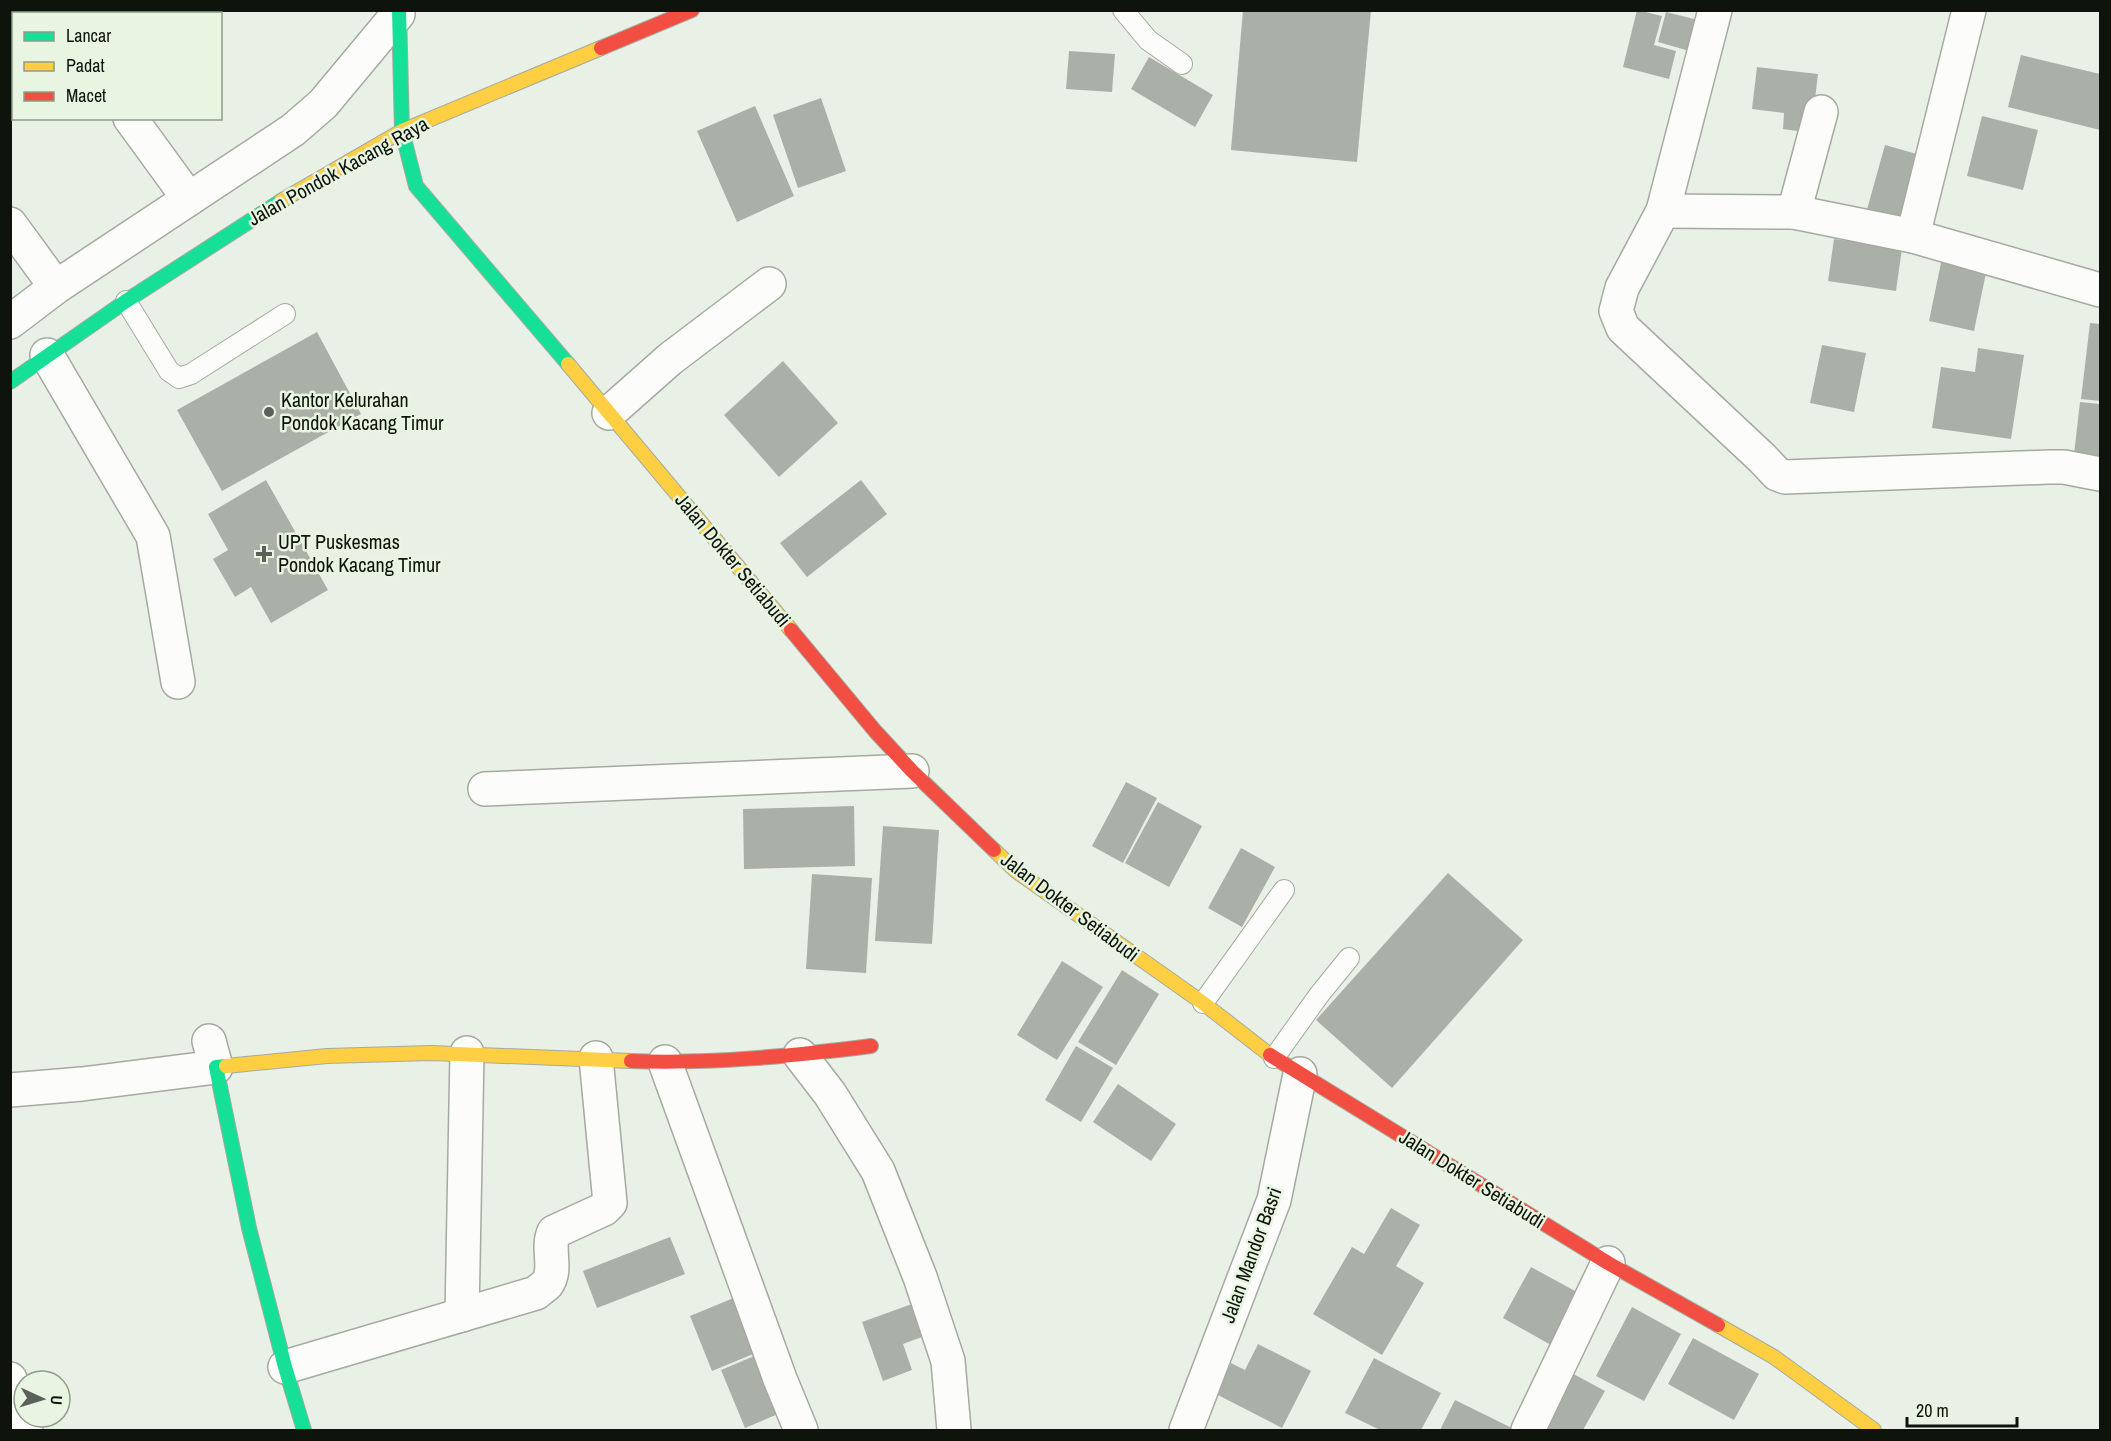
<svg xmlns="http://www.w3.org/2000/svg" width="2111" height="1441" font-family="'Archivo Narrow',sans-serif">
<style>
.building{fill:#aab0a8}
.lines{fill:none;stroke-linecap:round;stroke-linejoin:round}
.lane-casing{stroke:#a4aaa2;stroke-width:22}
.street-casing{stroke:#a4aaa2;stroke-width:36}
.fast-casing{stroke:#a4aaa2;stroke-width:16}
.slow-casing{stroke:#a4aaa2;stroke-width:16}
.jam-casing{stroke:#a4aaa2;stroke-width:16}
.lane{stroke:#fcfdfb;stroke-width:20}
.street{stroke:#fcfdfb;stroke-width:33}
.fast{stroke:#16e098;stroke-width:14}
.slow{stroke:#ffcf43;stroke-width:14}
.jam{stroke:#f24e42;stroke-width:14}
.poi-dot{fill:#5b6158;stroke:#e7f5e1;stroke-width:2}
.labels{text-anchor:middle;stroke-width:5;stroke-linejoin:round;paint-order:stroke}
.street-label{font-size:20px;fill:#0e130c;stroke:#e7f5e1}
.poi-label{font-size:20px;fill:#0e130c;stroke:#e7f5e1;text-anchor:start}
</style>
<rect width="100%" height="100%" fill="#e9f1e6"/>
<g class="building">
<path d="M1243,10H1371L1357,162L1231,150Z"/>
<path d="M1637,10L1662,16L1654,45L1676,51L1669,79L1623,67Z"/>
<path d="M1666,12L1702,21L1693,52L1658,42Z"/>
<path d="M1069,51L1115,54L1112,92L1066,89Z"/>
<path d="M2021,55L2100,74V130L2008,107Z"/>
<path d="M1149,57L1213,95L1195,127L1131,89Z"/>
<path d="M1757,67L1818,74L1811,133L1783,129L1784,113L1752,109Z"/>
<path d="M821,98L846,171L798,188L773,115Z"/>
<path d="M755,106L794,196L737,222L697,131Z"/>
<path d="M1982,116L2038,130L2023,190L1967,176Z"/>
<path d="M1885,145L1931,158L1913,225L1866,213Z"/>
<path d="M1834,239L1902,248L1896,291L1828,281Z"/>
<path d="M1942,258L1987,268L1974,331L1929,321Z"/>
<path d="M2090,323L2100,324V401L2081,399Z"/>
<path d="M317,332L361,414L222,491L177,410Z"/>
<path d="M1822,345L1866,353L1854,412L1810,403Z"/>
<path d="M1978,348L2024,355L2011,439L1932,428L1941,367L1975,372Z"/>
<path d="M783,361L838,423L779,477L724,415Z"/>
<path d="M2080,402L2100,404V466L2073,463Z"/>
<path d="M266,480L328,590L271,623L251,587L235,597L213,559L228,550L208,514Z"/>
<path d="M861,480L887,514L807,577L780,543Z"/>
<path d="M1126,782L1157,798L1123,863L1092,846Z"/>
<path d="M1158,802L1202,826L1169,887L1125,863Z"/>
<path d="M854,806L855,866L744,869L743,809Z"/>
<path d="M883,826L939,830L932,944L875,941Z"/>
<path d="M1241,848L1275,867L1242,927L1208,908Z"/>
<path d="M1448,873L1523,940L1392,1088L1316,1020Z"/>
<path d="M812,874L872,878L866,973L806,969Z"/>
<path d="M1062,961L1103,987L1057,1060L1017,1035Z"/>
<path d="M1122,970L1159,994L1116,1065L1078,1042Z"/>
<path d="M1076,1046L1113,1068L1081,1122L1045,1100Z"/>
<path d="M1118,1084L1176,1124L1151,1161L1093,1122Z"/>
<path d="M1391,1208L1420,1225L1396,1266L1424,1283L1382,1355L1313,1314L1352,1247L1364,1254Z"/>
<path d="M670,1237L685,1274L597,1308L583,1271Z"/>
<path d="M1531,1267L1586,1297L1558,1349L1503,1318Z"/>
<path d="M736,1297L758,1352L712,1371L690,1316Z"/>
<path d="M923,1300L935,1332L903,1344L912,1370L883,1381L862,1322Z"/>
<path d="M1632,1307L1681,1334L1644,1401L1596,1376Z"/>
<path d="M1693,1338L1759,1374L1734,1420L1668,1384Z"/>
<path d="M1258,1344L1311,1371L1282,1428L1216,1394L1231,1363L1245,1370Z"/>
<path d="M759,1354L783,1412L745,1428L721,1370Z"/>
<path d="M1374,1358L1441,1393L1421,1430H1380L1345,1413Z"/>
<path d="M1568,1371L1605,1391L1583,1430H1535Z"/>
<path d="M1455,1400L1516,1430H1440Z"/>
</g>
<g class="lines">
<g class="lane-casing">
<g id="lane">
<path d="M1123,10L1148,40L1182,64"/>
<path d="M126,301L169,371L179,378L191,374L285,314"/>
<path d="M1203,1003L1284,890"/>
<path d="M1274,1058L1319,995L1349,958"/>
</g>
</g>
<g class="street-casing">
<g id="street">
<path d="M1715,10L1663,211L1622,288L1616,311L1623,328L1762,458L1777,474L1785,477L2049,467H2064L2100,474"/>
<path d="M130,118L189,199"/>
<path d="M1663,211L1794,212L1913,236L2100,290"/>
<path d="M1794,212L1821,112"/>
<path d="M10,224L56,287"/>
<path d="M1913,236L1969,10"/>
<path d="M10,322L56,287L293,130L323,104L398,14"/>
<path d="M47,355L153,536L178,682"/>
<path d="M609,413L670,359L769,284"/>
<path d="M485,789L912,771"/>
<path d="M800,1055L830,1094L878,1171L920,1277L948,1361L954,1430"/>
<path d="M665,1062L780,1379L801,1430"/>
<path d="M10,1090L82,1084L216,1067L209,1041"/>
<path d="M462,1315L467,1053"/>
<path d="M285,1367L536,1293C539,1290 544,1287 547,1284C558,1269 546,1248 554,1232L604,1209L610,1203L596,1058"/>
<path d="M10,1379L26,1430"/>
<path d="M1186,1430L1274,1200L1300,1074"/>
<path d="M1528,1430L1608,1263"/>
</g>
</g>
<g class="fast-casing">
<g id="fast">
<path d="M399,10L402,131L416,186L568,364"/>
<path d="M10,382L126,301L281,201"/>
<path d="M226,1066L216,1067L249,1228L285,1367L304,1430"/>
</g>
</g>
<g class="slow-casing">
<g id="slow">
<path d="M281,201L402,131L601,48"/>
<path d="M568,364L791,630"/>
<path d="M994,850L1016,871L1203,1003L1270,1055"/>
<path d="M226,1066L327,1056L431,1053L631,1061"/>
<path d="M1718,1325L1774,1357L1874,1430"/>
</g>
</g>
<g class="jam-casing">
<g id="jam">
<path d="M601,48L692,10"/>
<path d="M791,630L875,731L912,771L994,850"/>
<path d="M1270,1055L1608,1263L1718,1325"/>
<path d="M631,1061C711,1064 792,1056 871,1046"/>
</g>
</g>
<use href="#lane" class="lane"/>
<use href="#street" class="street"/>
<use href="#fast" class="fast"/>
<use href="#slow" class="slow"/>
<use href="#jam" class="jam"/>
</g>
<g class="poi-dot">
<circle cx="269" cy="412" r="6"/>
<path d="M261 545h6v6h6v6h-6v6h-6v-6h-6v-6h6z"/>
</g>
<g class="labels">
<g class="street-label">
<text transform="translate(338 171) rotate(-29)" y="7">Jalan Pondok Kacang Raya</text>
<text transform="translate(733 560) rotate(50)" y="7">Jalan Dokter Setiabudi</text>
<text transform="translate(1070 907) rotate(37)" y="7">Jalan Dokter Setiabudi</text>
<text transform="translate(1472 1179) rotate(32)" y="7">Jalan Dokter Setiabudi</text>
<text transform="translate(1251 1255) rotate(-70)" y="7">Jalan Mandor Basri</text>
</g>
<g class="poi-label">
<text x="281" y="407">Kantor Kelurahan<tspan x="281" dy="23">Pondok Kacang Timur</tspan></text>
<text x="278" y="549">UPT Puskesmas<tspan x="278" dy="23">Pondok Kacang Timur</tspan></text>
</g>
</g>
<rect width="2111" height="1441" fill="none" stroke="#0e130c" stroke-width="24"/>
<rect x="12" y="12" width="210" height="108" fill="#e7f5e1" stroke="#909b8c" stroke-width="1.5"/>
<rect x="24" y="32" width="30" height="9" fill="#16e098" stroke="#909b8c" stroke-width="1.5"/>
<text x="66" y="42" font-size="18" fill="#0e130c">Lancar</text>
<rect x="24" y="62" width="30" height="9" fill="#ffcf43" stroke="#909b8c" stroke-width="1.5"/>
<text x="66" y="72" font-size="18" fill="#0e130c">Padat</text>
<rect x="24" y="92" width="30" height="9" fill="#f24e42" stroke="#909b8c" stroke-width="1.5"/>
<text x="66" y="102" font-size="18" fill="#0e130c">Macet</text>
<g transform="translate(42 1399) rotate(94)"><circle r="28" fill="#e7f5e1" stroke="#909b8c" stroke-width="1.5"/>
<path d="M0-4.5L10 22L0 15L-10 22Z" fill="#5b6158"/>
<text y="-9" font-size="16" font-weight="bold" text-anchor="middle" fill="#0e130c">U</text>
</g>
<path d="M1907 1417v9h110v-9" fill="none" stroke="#0e130c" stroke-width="3"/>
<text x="1916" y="1417" font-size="18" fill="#0e130c" stroke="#e7f5e1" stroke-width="4.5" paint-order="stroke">20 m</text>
</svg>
